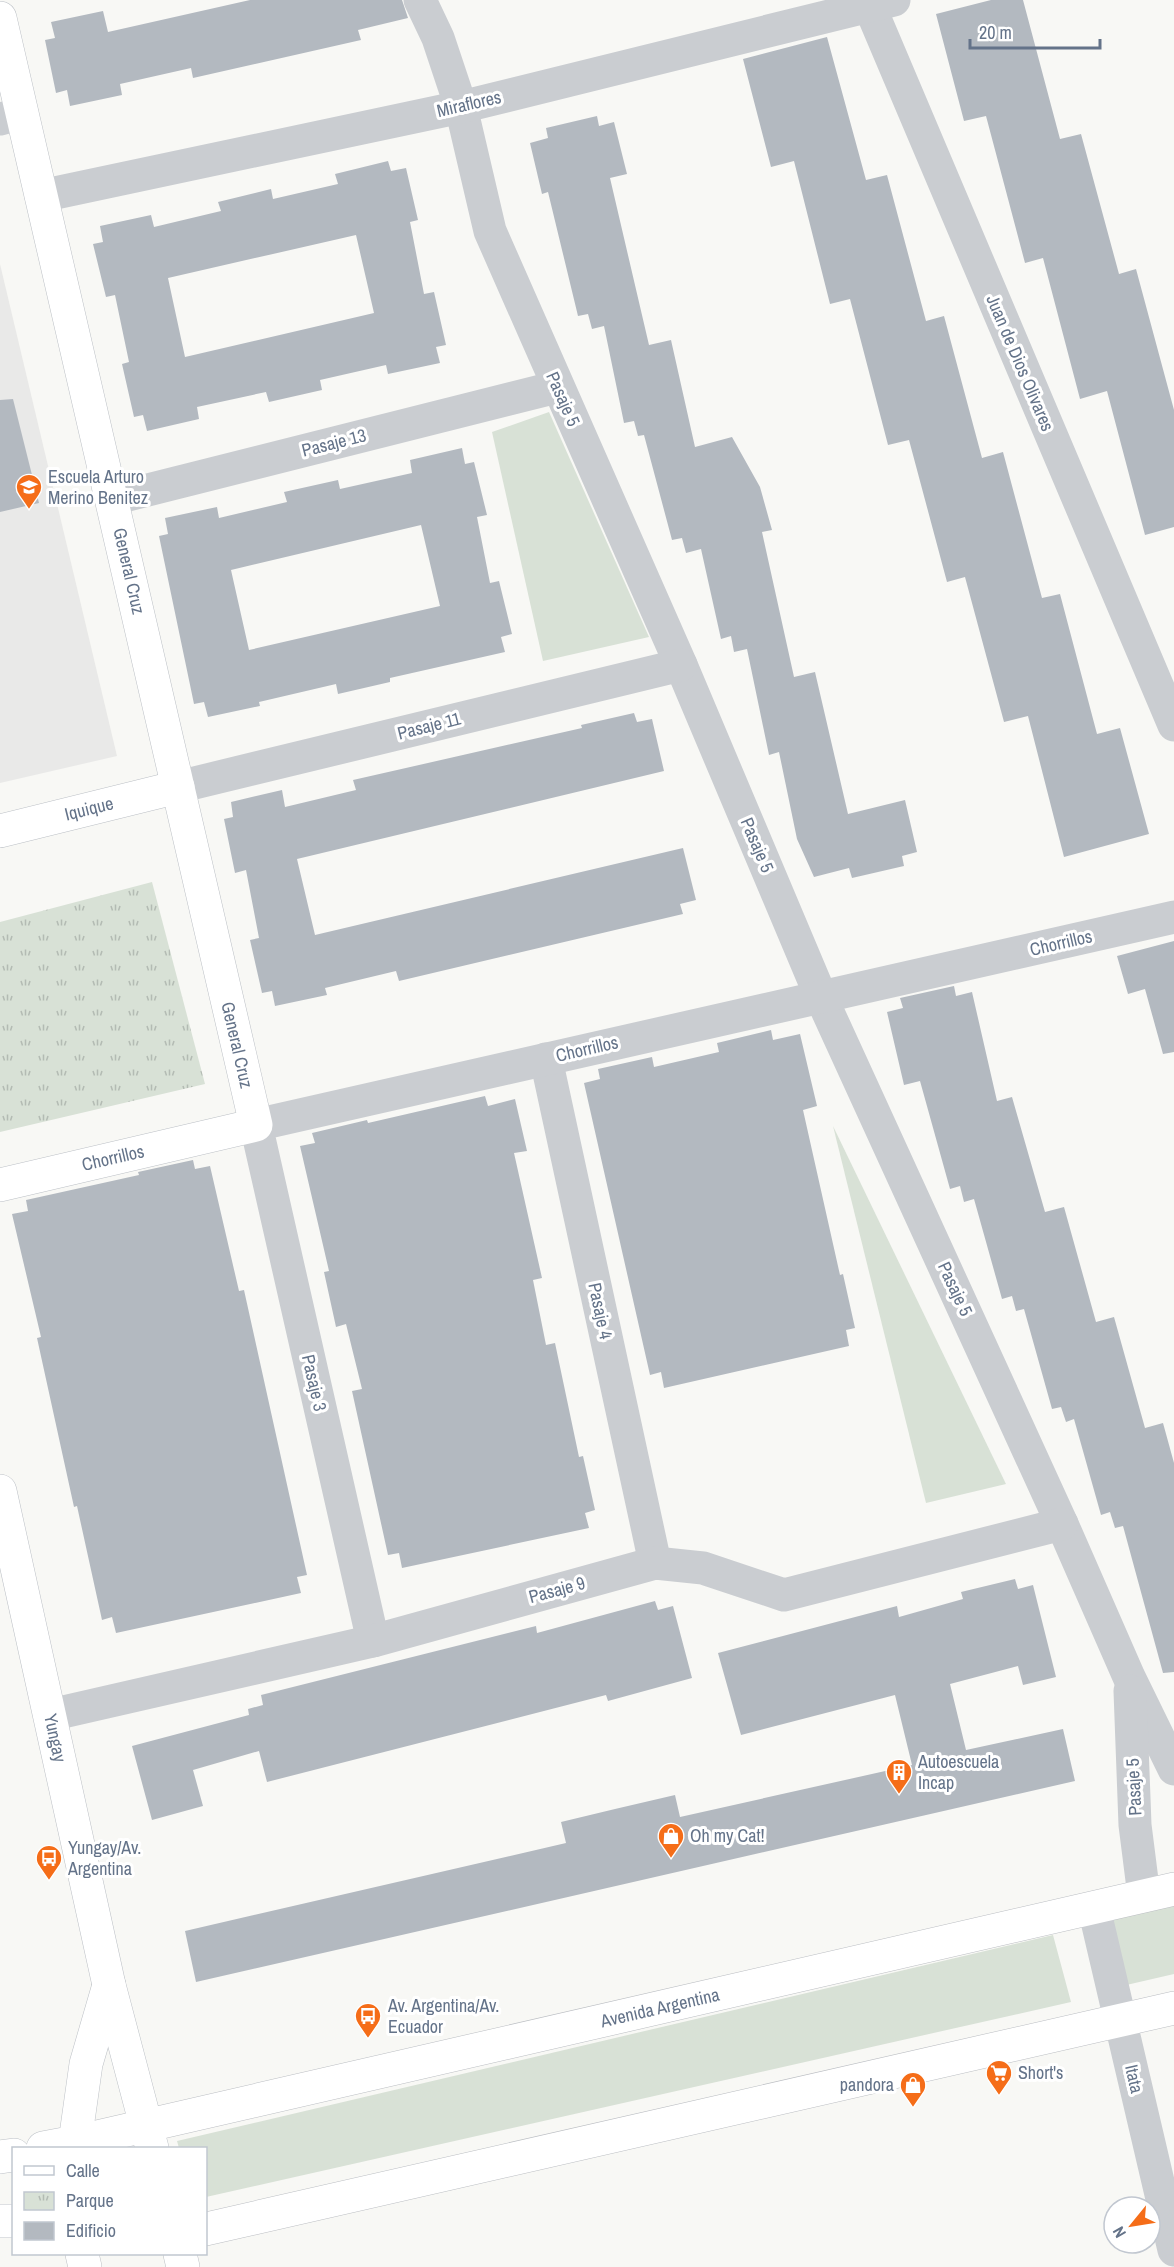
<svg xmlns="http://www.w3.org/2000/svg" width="1174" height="2267" font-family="'Archivo Narrow',sans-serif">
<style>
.built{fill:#e9e9e8}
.grass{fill:#d8e1d6}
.park{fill:url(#park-tufts)}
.building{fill:#b3b9c0;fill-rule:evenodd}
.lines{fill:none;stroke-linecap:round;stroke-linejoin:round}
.secondary-casing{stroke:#bcc0c6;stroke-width:34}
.primary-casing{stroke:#bbbec3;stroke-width:34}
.street{stroke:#cacdd1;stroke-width:33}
.secondary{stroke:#fff;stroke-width:33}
.primary{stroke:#fff;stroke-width:33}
.labels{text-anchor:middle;stroke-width:6;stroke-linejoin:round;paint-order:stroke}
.street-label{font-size:18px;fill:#647389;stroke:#fff}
.poi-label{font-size:18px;fill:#647389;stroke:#fff;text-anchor:start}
</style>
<defs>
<pattern id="park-tufts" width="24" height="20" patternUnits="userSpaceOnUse" patternTransform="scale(1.5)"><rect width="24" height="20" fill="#d8e1d6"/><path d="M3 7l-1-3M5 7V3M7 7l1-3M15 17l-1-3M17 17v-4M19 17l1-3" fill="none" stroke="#b3bbb3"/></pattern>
</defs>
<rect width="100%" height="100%" fill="#f8f8f5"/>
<path class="built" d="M0,264L117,756L0,783Z"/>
<g class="grass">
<path d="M549,412L649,637L543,661L492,432Z"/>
<path d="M833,1126L1006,1484L926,1503Z"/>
<path d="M1174,1904V1974L1122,1986L1110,1918Z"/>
<path d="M1053,1935L1071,2002L206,2197V2148H179L177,2141Z"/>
</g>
<path class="park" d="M152,882L205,1084L0,1132V922Z"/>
<g class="building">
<path d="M250,0H402L408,18L358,30L361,40L193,78L191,68L120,84L122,95L70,106L67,90L56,93L45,40L55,38L51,22L103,11L108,32Z"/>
<path d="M991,0H1023L1060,139L1081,134L1119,274L1136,269L1174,410V527L1145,535L1107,391L1080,399L1043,258L1025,263L986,116L964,121L936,14Z"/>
<path d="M827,37L866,180L887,175L926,321L944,316L982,458L1003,452L1042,598L1060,594L1097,734L1120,728L1149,834L1064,857L1028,716L1004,722L965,577L947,582L909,440L888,445L850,299L830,304L794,161L771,167L743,59Z"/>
<path d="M597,116L599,126L614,122L627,174L610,178L649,345L671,340L695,447L732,437L760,487L772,530L762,532L794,677L815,672L848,814L905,800L917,852L902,856L904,866L852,878L849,868L814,877L797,839L779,752L769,755L747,649L734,652L731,636L721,639L701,549L686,553L682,538L672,540L644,435L638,436L634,421L624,423L604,326L592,329L588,314L578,316L548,192L542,194L530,143L548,138L546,128Z"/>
<path d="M388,161L391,171L406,168L418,220L410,222L424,294L434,292L446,345L436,347L440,363L388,374L386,365L320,380L322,390L269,402L266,392L197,407L199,419L147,431L143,415L134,417L122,364L129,362L115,295L106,297L93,244L103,242L100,226L151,215L154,227L221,211L218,202L271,189L273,199L338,184L335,174ZM356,235L374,313L185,357L168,278Z"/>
<path d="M13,399L39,503L0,512V400Z"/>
<path d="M462,448L465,464L474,462L487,515L477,517L490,583L499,581L512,634L501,637L505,652L390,678V682L338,694L336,684L259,702L260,706L208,717L204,702L194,704L159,536L168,534L165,518L217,507L219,518L287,502L284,492L338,480L340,489L412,473L410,460ZM421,525L440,606L249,650L231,570Z"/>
<path d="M634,713L637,722L652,719L664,771L297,859L315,935L683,848L696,900L680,904L683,914L399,981L396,971L325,988L327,995L275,1006L272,991L262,993L250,940L259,938L246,870L235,873L224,819L233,817L231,802L282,790L285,807L356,790L353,780L582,728L581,725Z"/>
<path d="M1174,941V1052L1163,1054L1145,989L1128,994L1117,956Z"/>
<path d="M954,986L956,996L972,992L997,1101L1012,1097L1045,1212L1064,1207L1096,1322L1114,1317L1145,1428L1163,1423L1174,1463V1672L1163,1673L1123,1526L1115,1528L1110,1512L1101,1515L1074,1419L1066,1422L1061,1407L1052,1409L1024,1309L1016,1311L1012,1296L1002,1299L974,1199L964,1202L960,1186L950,1189L920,1081L904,1085L887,1012L903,1008L900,998Z"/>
<path d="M771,1030L773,1040L800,1034L817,1106L803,1110L840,1275L843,1274L855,1328L846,1330L849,1346L664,1388L661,1372L650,1375L584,1083L600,1079L598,1069L652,1057L654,1067L719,1052L717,1043Z"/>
<path d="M485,1096L488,1106L515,1099L527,1151L514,1153L542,1278L533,1280L546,1345L555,1343L579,1457L583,1456L595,1510L585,1513L589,1528L402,1568L399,1553L388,1555L352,1391L362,1389L346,1324L336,1327L324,1272L329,1271L300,1146L315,1143L312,1133L367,1120L368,1123Z"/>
<path d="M193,1160L195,1169L210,1166L239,1291L244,1290L307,1575L297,1577L301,1593L116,1633L112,1617L102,1620L77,1506L74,1507L37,1338L41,1337L12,1214L28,1211L26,1200L139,1175L138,1172Z"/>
<path d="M1015,1579L1018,1589L1033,1585L1056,1677L1023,1685L1018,1666L950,1684L966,1750L1063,1729L1075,1781L196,1982L185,1931L566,1843L561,1822L615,1809L675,1795L680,1817L912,1765L895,1695L741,1735L718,1653L897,1606L899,1617L963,1599L961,1592Z"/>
<path d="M655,1601L658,1610L673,1606L692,1678L608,1701L606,1695L267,1782L259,1751L193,1770L203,1806L152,1820L132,1746L249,1715L248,1709L263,1705L261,1695L536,1626L537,1633Z"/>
</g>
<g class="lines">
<g class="secondary-casing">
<g id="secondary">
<path d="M0,18L256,1125L0,1185"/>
<path d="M0,831L178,787"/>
<path d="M0,1491L109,1985L152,2148"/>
<path d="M43,2148L75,2142L86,2064L109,1985"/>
<path d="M0,2157L14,2155"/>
<path d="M0,2221H14"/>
</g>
</g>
<g class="primary-casing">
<g id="primary">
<path d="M75,2148V2142L1174,1889"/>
<path d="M206,2229L1174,2008"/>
<path d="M82,2254L85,2267"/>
<path d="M180,2254L183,2267"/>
</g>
</g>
<g class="street">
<path d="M420,0L438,38L461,107L490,231L681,665L821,997L1062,1524L1129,1677L1174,1769"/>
<path d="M867,0L1174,725"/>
<path d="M0,119L22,113"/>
<path d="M41,196L461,107L894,0"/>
<path d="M112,499L557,387"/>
<path d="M178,787L681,665"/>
<path d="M546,1059L655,1563"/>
<path d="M373,1641L256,1125L1174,917"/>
<path d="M1130,1691L1135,1825L1144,1896"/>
<path d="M50,1715L373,1641L655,1563L703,1568L784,1595L1062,1524"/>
<path d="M1094,1908L1174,2250"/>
</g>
<use href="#secondary" class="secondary"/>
<use href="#primary" class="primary"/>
</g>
<defs>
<g id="school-pin" transform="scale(1.35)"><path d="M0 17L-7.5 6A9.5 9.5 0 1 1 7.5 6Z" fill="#f56d18" stroke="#fff"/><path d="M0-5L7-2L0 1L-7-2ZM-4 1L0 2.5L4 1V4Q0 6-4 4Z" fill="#fff"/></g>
<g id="building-pin" transform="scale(1.35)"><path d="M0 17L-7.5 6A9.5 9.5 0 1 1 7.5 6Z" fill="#f56d18" stroke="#fff"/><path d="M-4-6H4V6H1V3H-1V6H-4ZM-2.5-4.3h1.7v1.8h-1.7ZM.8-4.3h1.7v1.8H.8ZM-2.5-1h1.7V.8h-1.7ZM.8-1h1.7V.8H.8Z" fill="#fff"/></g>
<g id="shop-pin" transform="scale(1.35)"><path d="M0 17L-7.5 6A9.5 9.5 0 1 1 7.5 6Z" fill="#f56d18" stroke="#fff"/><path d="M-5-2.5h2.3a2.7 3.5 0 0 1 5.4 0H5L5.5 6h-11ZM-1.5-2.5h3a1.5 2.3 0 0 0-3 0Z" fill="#fff"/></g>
<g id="bus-pin" transform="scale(1.35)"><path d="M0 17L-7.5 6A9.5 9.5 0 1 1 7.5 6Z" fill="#f56d18" stroke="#fff"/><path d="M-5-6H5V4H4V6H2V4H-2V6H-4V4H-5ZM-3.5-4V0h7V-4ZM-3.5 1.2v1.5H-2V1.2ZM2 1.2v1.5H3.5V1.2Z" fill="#fff"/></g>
<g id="supermarket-pin" transform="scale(1.35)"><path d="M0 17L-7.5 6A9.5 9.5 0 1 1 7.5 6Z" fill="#f56d18" stroke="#fff"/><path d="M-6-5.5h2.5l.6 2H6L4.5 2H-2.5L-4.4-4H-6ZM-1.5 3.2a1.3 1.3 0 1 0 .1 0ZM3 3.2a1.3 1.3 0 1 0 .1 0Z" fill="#fff"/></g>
</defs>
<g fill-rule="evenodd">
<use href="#school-pin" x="29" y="487"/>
<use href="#building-pin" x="899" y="1772"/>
<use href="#shop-pin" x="671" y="1836"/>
<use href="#bus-pin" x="49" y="1858"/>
<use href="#bus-pin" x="368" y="2016"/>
<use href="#supermarket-pin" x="999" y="2073"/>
<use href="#shop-pin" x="913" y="2085"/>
</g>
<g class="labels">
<g class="street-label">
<text transform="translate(469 104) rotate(-13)" y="6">Miraflores</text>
<text transform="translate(1020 363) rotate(67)" y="6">Juan de Dios Olivares</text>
<text transform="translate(563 399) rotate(66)" y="6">Pasaje 5</text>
<text transform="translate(334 443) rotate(-14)" y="6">Pasaje 13</text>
<text transform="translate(129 571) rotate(77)" y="6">General Cruz</text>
<text transform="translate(429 726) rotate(-14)" y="6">Pasaje 11</text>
<text transform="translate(89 809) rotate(-14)" y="6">Iquique</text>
<text transform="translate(757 845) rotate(67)" y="6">Pasaje 5</text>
<text transform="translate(1061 943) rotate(-13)" y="6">Chorrillos</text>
<text transform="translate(237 1045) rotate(77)" y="6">General Cruz</text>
<text transform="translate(587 1049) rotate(-13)" y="6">Chorrillos</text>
<text transform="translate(113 1158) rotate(-13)" y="6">Chorrillos</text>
<text transform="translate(955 1289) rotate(65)" y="6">Pasaje 5</text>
<text transform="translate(600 1311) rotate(78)" y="6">Pasaje 4</text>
<text transform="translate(314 1383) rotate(77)" y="6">Pasaje 3</text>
<text transform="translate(557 1590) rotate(-15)" y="6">Pasaje 9</text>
<text transform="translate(55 1738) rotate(78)" y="6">Yungay</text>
<text transform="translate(1134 1787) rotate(-93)" y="6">Pasaje 5</text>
<text transform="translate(660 2008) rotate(-13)" y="6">Avenida Argentina</text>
<text transform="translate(1134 2079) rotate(77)" y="6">Itata</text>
</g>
<g class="poi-label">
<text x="48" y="483">Escuela Arturo<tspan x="48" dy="21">Merino Benitez</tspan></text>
<text x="918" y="1768">Autoescuela<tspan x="918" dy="21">Incap</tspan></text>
<text x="690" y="1842">Oh my Cat!</text>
<text x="68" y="1854">Yungay/Av.<tspan x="68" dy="21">Argentina</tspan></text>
<text x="388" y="2012">Av. Argentina/Av.<tspan x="388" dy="21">Ecuador</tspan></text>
<text x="1018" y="2079">Short's</text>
<text x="894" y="2091" text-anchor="end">pandora</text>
</g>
</g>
<rect x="12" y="2147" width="195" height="108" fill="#ffffff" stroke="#c1c7d0" stroke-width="1.5"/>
<rect x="24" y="2166" width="30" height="9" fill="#ffffff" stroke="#c1c7d0" stroke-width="1.5"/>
<text x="66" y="2177" font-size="18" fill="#647389">Calle</text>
<rect x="24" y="2192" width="30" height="18" fill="url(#park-tufts)" stroke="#c1c7d0" stroke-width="1.5"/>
<text x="66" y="2207" font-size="18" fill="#647389">Parque</text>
<rect x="24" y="2222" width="30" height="18" fill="#b3b9c0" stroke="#c1c7d0" stroke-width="1.5"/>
<text x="66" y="2237" font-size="18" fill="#647389">Edificio</text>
<g transform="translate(1132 2225) rotate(240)"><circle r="28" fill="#ffffff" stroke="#c1c7d0" stroke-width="1.5"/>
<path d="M0-4.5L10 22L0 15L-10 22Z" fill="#f56d18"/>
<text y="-9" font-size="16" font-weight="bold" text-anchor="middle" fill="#647389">N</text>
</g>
<path d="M970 39v9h130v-9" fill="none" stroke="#647389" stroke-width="3"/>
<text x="979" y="39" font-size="18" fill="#647389" stroke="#ffffff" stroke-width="4.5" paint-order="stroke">20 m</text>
</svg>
